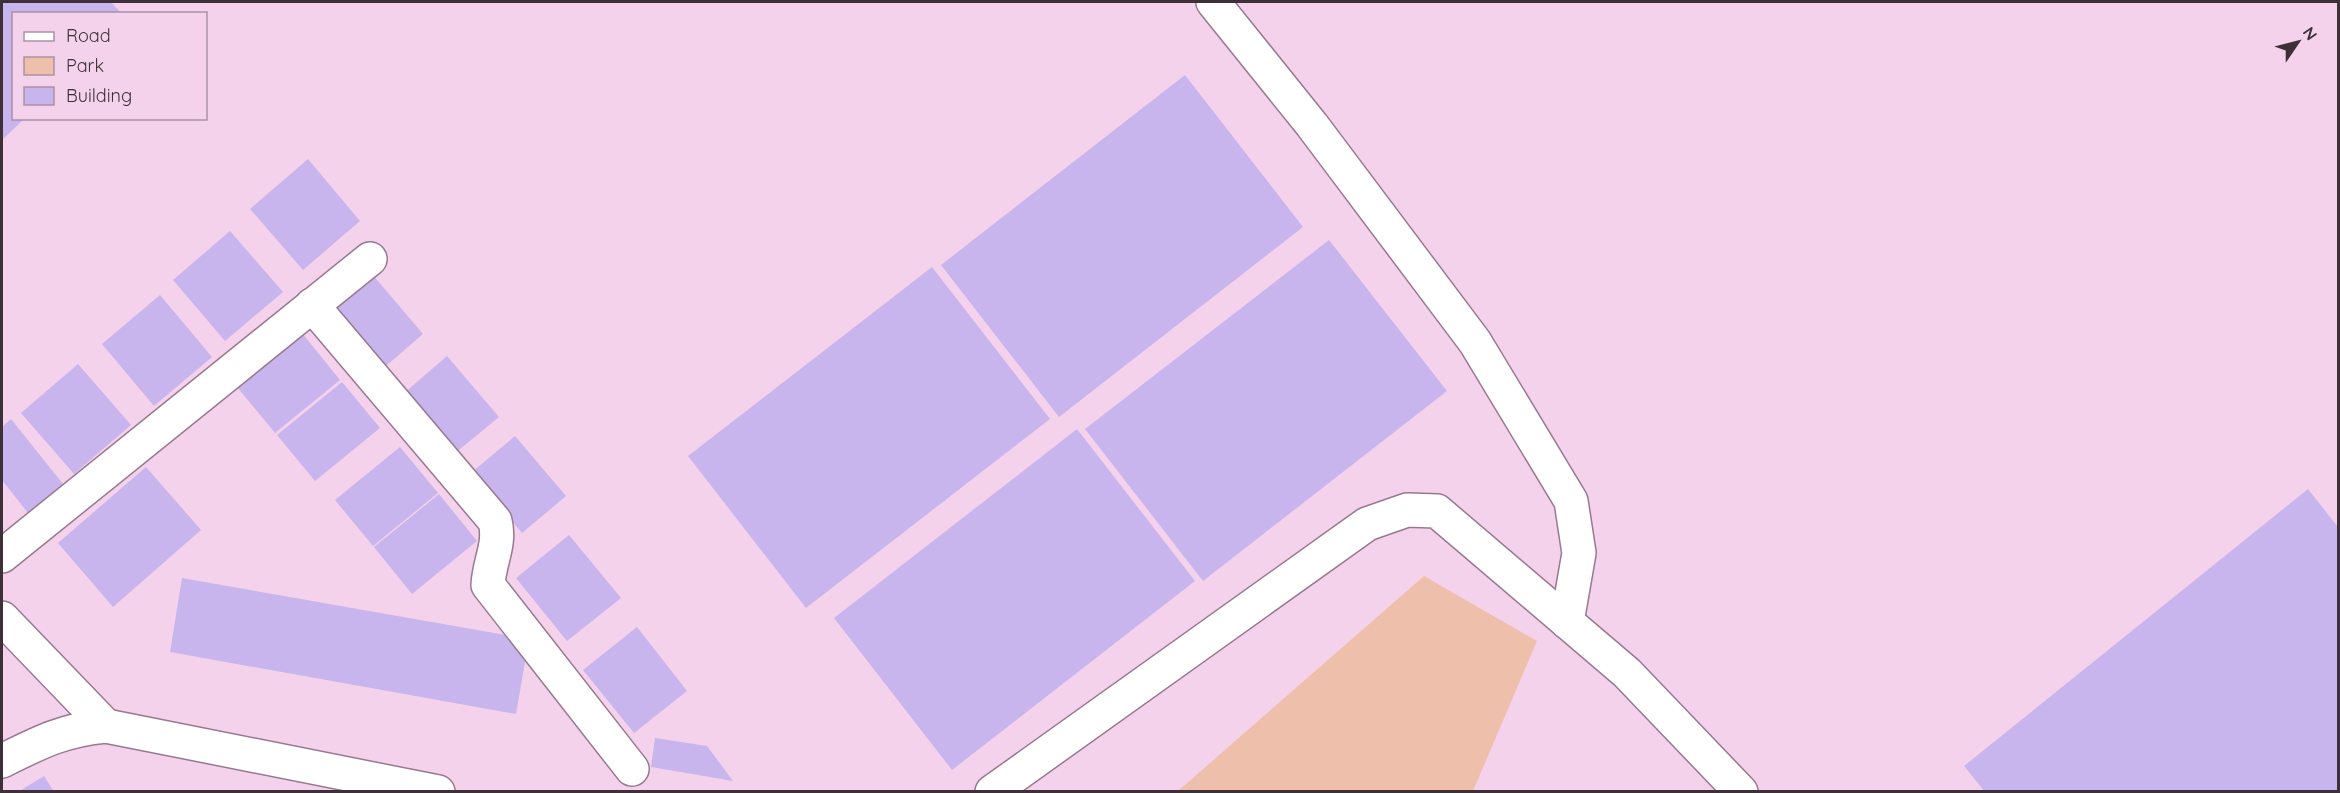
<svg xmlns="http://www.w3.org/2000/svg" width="2340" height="793" font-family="Quicksand,sans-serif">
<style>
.green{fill:#eec0ab}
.building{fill:#c9b5ed}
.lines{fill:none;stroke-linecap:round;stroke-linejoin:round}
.minor-casing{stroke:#987990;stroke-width:36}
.minor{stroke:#fff;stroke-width:33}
</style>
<rect width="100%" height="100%" fill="#f4d2eb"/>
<path class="green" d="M1424,576L1537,641L1473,791H1178Z"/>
<g class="building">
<path d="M2,2H111L122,14H14V118H25L2,140Z"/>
<path d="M1185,75L1303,227L1059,417L941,265Z"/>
<path d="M308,159L360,221L303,270L250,209Z"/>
<path d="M230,231L283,292L225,341L173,280Z"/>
<path d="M1329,240L1447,391L1203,581L1085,429Z"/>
<path d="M932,267L1050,419L806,608L688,456Z"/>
<path d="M372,274L423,334L379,372L328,311Z"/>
<path d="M160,295L212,357L154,406L102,344Z"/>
<path d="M302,333L340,380L275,433L237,387Z"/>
<path d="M447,356L499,417L454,454L403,394Z"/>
<path d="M78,364L131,425L74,474L21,413Z"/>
<path d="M342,382L380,428L315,481L277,435Z"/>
<path d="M11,419L63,484L28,513L2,480V427Z"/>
<path d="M1077,429L1195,581L952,770L834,618Z"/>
<path d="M515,436L566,496L522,533L471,473Z"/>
<path d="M400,447L438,493L373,546L335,500Z"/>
<path d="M146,467L201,530L113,607L58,543Z"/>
<path d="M2308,489L2338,527V792H1985L1964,766Z"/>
<path d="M439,494L477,541L412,594L374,547Z"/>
<path d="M569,535L621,598L567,641L516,578Z"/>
<path d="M182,578L529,639L516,714L170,652Z"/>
<path d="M637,627L687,691L634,733L583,670Z"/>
<path d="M655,738L707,746L733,781L651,767Z"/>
<path d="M44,776L54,792H18Z"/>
</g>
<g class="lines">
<g class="minor-casing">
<g id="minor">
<path d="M1213,2L1312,125L1475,342L1571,501L1579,553L1567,622"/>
<path d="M312,305L495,521C501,544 489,562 488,585L632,769"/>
<path d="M2,556L370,259"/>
<path d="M2,618L106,726"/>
<path d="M2,761C40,742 63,730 106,726L438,792"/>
<path d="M992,792L1367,524L1407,510L1437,511L1627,673L1741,792"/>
</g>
</g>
<use href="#minor" class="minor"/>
</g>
<rect width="2340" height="793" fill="none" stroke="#3d3039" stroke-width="6"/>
<rect x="12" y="12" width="195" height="108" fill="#f4d2eb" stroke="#ab91a4" stroke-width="1.5"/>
<rect x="24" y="32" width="30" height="9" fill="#ffffff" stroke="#ab91a4" stroke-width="1.5"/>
<text x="66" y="42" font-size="18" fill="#3d3039">Road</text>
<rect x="24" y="57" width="30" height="18" fill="#eec0ab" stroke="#ab91a4" stroke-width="1.5"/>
<text x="66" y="72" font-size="18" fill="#3d3039">Park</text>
<rect x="24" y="87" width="30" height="18" fill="#c9b5ed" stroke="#ab91a4" stroke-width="1.5"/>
<text x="66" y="102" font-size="18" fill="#3d3039">Building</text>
<g transform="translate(2298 42) rotate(55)" stroke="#f4d2eb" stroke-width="4.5" paint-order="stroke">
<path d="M0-4.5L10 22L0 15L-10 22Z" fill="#3d3039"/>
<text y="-9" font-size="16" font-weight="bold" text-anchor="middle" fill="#3d3039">N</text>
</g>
</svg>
